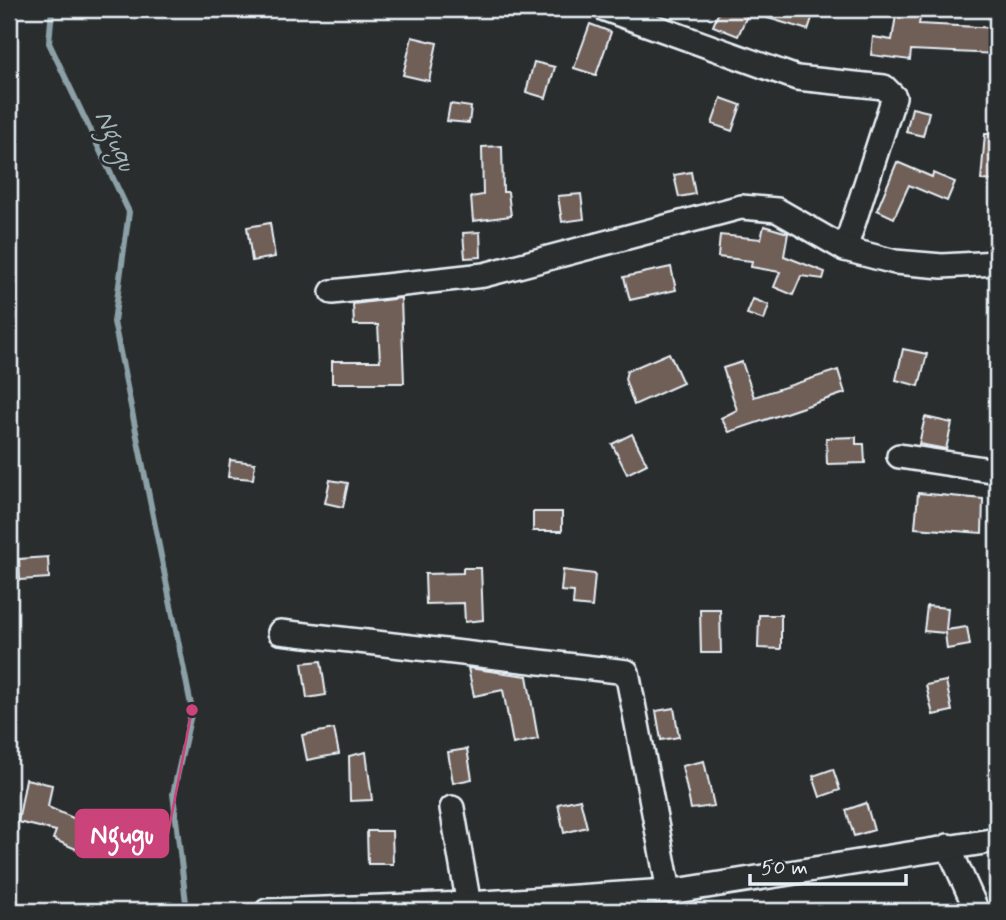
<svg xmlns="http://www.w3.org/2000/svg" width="1006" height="920" font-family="Mynerve,sans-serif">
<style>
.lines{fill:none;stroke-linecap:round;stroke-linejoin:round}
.stream{stroke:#8ca1a7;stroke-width:6}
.building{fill:#6f5e57;stroke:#e8f1f8;stroke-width:2}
.minor-casing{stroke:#e8f1f8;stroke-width:28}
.minor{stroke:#2a2d2e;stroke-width:23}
.labels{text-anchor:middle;stroke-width:6;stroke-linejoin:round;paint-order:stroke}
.water-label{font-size:26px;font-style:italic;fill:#a3b5bb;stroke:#2a2d2e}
.leader{fill:none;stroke:#ca437a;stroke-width:2.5}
.callout-dot{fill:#ca437a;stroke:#2a2d2e;stroke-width:2.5}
.callout{fill:#ca437a;stroke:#ca437a;stroke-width:2.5}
.callout-label{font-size:26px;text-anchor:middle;font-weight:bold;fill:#fff}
</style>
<rect width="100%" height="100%" fill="#2a2d2e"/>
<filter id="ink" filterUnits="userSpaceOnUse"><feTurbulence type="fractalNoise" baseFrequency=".0143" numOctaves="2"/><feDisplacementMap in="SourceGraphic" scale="14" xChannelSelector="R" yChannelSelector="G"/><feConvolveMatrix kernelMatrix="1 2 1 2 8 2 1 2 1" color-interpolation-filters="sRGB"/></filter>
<g filter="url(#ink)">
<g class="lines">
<path class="stream" d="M52,9L49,43L129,212L114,322L192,710L173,794L187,911"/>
</g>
<g class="building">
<path d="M720,9H750L738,36L713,26Z"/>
<path d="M752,9H815L808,30L751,13Z"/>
<path d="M897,9H922L919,24L997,28V54L911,50L910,60L871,55L873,37L892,40Z"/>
<path d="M590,24L611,32L596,75L574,68Z"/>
<path d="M412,37L437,43L429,81L403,75Z"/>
<path d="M534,62L555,67L546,98L526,92Z"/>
<path d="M721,98L741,105L732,131L712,124Z"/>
<path d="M450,104L471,107L469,123L447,121Z"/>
<path d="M912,108L929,112L923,136L906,132Z"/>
<path d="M985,134H997V181L981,180Z"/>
<path d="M502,146L503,192H508L511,216L473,221L471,197L483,195L482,147Z"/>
<path d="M897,162L932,177L933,173L955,182L947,201L909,185L894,218L877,210Z"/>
<path d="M691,172L695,194L679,197L674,175Z"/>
<path d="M581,194L584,219L562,222L558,196Z"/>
<path d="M270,223L275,257L252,261L247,227Z"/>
<path d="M764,226L788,233L784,256L825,272L823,279L801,276L793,295L774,287L780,272L751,267L752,261L718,257L720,235L761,239Z"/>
<path d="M480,232L481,257L465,258L463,233Z"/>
<path d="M671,267L676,290L630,300L624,277Z"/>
<path d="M401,298L404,383H332V361H380L378,325H354L353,304Z"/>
<path d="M753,299L769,305L764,320L747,314Z"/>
<path d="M903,349L927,354L919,386L896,380Z"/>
<path d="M669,353L683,383L634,405L625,379L627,371Z"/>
<path d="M742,362L754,397L838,370L845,393L729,432L721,418L737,410L723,368Z"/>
<path d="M925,417L952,423L946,449L919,444Z"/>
<path d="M632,434L647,464L627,474L612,444Z"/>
<path d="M856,437V444H864L865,463L827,464L826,438Z"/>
<path d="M230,460L255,463L253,479L228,477Z"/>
<path d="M330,480L348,483L343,507L325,503Z"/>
<path d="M918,493L983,499L982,533L915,528Z"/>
<rect x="533" y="512" width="29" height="19"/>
<path d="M48,557L49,578L20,580L19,559Z"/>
<path d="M463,568H481L483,620L465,622L464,603L426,604L425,574L463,573Z"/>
<path d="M563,570L595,574L592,607L573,605L574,592L561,591Z"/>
<path d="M927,606L948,608L946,630L967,627L970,645L947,649L945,633L924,631Z"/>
<path d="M700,609H720L721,653H701Z"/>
<path d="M759,615H781V649L758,648Z"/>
<path d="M321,661L326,695L307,698L302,663Z"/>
<path d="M468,668L527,676L538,739L513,744L503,690L474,696Z"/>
<path d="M946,681L952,711L933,715L926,685Z"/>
<path d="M674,708L679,737L661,740L656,711Z"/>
<path d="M334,729L339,754L307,760L302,735Z"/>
<path d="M467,749L472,779L453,783L448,752Z"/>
<path d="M366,752L372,800L350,801L349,756Z"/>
<path d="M704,761L714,806L691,809L682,766Z"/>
<path d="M833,769L840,790L820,797L813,776Z"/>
<path d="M26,779L52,785L48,807L98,829L87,854L53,839L56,831L18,822Z"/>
<path d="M580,799L587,827L564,833L558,804Z"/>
<path d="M866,803L874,830L854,836L846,810Z"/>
<path d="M367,831H392L393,864H368Z"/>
</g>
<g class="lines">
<g class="minor-casing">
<g id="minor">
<path d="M605,9L797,78L884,87L894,97L845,249"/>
<path d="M332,292L484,275L741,207L777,210L845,249L895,262L942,266L997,263"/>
<path d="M899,456L997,471"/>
<path d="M280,632L627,672L669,891"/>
<path d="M452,808L470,911"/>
<path d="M948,846L977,911"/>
<path d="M267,911L468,904L682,890L997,840"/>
</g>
</g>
<use href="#minor" class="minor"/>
</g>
</g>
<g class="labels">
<g class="water-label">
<text transform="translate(116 140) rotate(65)" y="9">Ngugu</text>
</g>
</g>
<path class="leader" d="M192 710L168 834"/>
<circle class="callout-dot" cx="192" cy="710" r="7"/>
<rect class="callout" x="76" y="810" width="92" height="47" rx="7"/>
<g class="callout-label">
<text x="122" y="843">Ngugu</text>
</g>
<rect width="1006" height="920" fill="none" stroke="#2a2d2e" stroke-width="35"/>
<rect x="18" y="18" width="971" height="885" fill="none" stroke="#e8f1f8" stroke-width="2.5" filter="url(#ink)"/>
<path d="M750 874v10h156v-10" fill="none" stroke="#e8f1f8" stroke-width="3.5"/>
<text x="761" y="874" font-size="21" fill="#e8f1f8" stroke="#2a2d2e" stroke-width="5" paint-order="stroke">50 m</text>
</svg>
